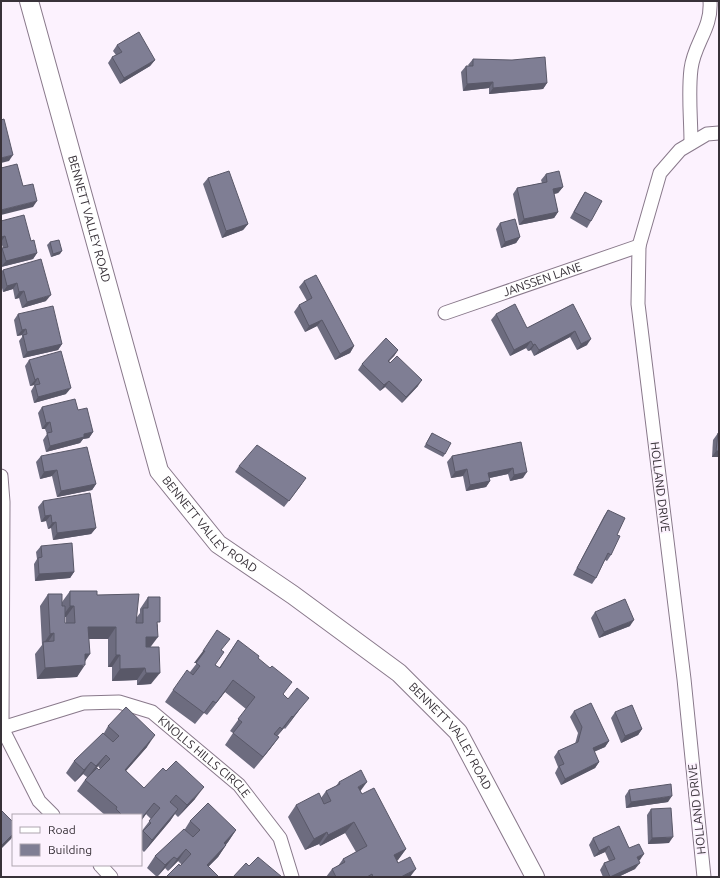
<svg xmlns="http://www.w3.org/2000/svg" width="720" height="878" font-family="Ubuntu,sans-serif">
<style>
.lines{fill:none;stroke-linecap:round;stroke-linejoin:round}
.street-casing{stroke:#89798b;stroke-width:15}
.secondary-casing{stroke:#89798b;stroke-width:20}
.street{stroke:#fff;stroke-width:13}
.secondary{stroke:#fff;stroke-width:18}
.wall{fill:#6d6c7f;fill-rule:evenodd}
.shaded-wall{fill:#595868}
.building{fill:#7f7e94;stroke:#595868}
.labels{text-anchor:middle;stroke-width:3.5;stroke-linejoin:round;paint-order:stroke}
.street-label{font-size:12px;fill:#383239;stroke:#fcf2fe}
</style>
<rect width="100%" height="100%" fill="#fcf2fe"/>
<g class="lines">
<g class="street-casing">
<g id="street">
<path d="M691,143C691,119 688,93 691,69C694,43 712,29 710,1"/>
<path id="s1" d="M445,313L639,246"/>
<path d="M1,476L3,502L2,728L39,801L53,815"/>
<path id="s2" d="M2,728L83,703L119,702L152,712L239,785L280,838L292,877"/>
<path d="M100,865L111,877"/>
<path d="M704,877L684,679L638,304L639,246L660,173L680,150L707,134L719,133"/>
</g>
</g>
<g class="secondary-casing">
<g id="secondary">
<path id="s3" d="M29,1L159,471L218,544L293,595L399,673L458,732L535,877"/>
</g>
</g>
<use href="#street" class="street"/>
<use href="#secondary" class="secondary"/>
</g>
<g class="wall">
<path d="M117,45L155,60L150,66L120,84L108,63L112,57L116,55L113,51Z"/>
<path d="M473,59L547,83L543,89L489,94V88L463,91L461,72L466,66H469L468,65Z"/>
<path d="M546,174L563,187L558,193L554,194L558,212L554,218L519,225L513,194L517,188L542,183L541,180Z"/>
<path d="M208,178L248,224L243,230L222,238L203,184Z"/>
<path d="M585,192L591,221L587,228L570,218L581,198Z"/>
<path d="M1,221L31,241L37,253L33,259L1,267V250L3,248L1,242Z"/>
<path d="M500,223L520,237L516,243L501,248L496,229Z"/>
<path d="M50,242L60,254L51,257L47,245Z"/>
<path d="M3,270L46,301L22,308L19,298L15,299L13,289L3,292L1,284V272Z"/>
<path d="M304,281L354,346L350,353L335,360L317,326L305,332L294,312L299,305L307,301L299,287Z"/>
<path d="M573,304L587,345L577,350L570,337L534,356L531,350L528,351L526,348L510,356L491,320L496,314L527,328Z"/>
<path d="M18,314L62,344L58,350L23,358L19,341L22,337V335L17,336L14,320Z"/>
<path d="M398,350L394,356L389,361L418,386L402,403L385,387L380,391L358,370L362,364Z"/>
<path d="M29,360L66,394L34,403L31,391L34,386V385L30,386L25,366Z"/>
<path d="M42,407L78,410L93,432L89,438L83,439L80,443L46,452L43,440L47,434L45,429H42L38,413Z"/>
<path d="M432,433L445,454L443,457L424,447Z"/>
<path d="M718,433L719,434V457H712L713,440Z"/>
<path d="M521,442L523,478L510,481L508,474L490,478V481L486,487L466,491L463,476L451,478L447,462L452,456Z"/>
<path d="M41,456L96,484L92,490L57,497L52,476L40,479L36,462Z"/>
<path d="M239,466L302,484L284,507L235,472Z"/>
<path d="M43,501L96,528L91,534L53,540L51,528L48,529L46,521L41,522L38,507Z"/>
<path d="M608,510L617,535L611,555L607,561L605,560L596,578L592,584L573,575L604,516Z"/>
<path d="M41,546L74,572L70,578L35,581L34,564L37,559L36,552Z"/>
<path d="M70,591L97,595L137,617L140,613V609L148,597L158,626L150,647L151,684L137,685V680L112,681V667H108V639H89L85,661L77,677L37,679L35,654L42,645L40,606L48,594L62,602ZM65,617H66V623H65Z"/>
<path d="M595,612L630,626L599,638L591,618Z"/>
<path d="M238,640L258,658L283,694L300,709L285,729L284,728L277,736L279,737L270,749L254,769L225,745L233,733L230,731L246,709L225,692L207,715L204,713L195,724L165,702L173,690L190,672L197,663H194L222,650L215,665L219,668Z"/>
<path d="M574,711L609,741L605,747L594,752L599,762L595,768L561,785L555,773L558,767L554,757L558,751L575,744L578,733L570,717Z"/>
<path d="M615,712L642,729L638,735L621,743L611,718Z"/>
<path d="M108,726L147,747L126,771L144,788L195,799L178,817L175,814L170,821L144,852L141,849V832L151,819L146,814L141,821V815H105L77,791L87,777L83,774L75,782L66,773L74,761L104,733ZM98,766L100,769L99,770L97,768Z"/>
<path d="M339,782L360,792L362,794L406,849L397,861L410,877H326L332,869L338,866L343,859L356,852L345,833L320,846L319,844L305,850L288,817L296,805L321,798L326,791L336,786Z"/>
<path d="M629,790L668,802L626,808L625,796Z"/>
<path d="M651,809L669,843L648,844L647,815Z"/>
<path d="M190,821L236,830L218,857L208,867L219,877H167L182,865L178,861L168,871L165,868L157,877L147,868L155,856L185,829Z"/>
<path d="M593,838L629,848L640,860L638,861L635,869L618,877H603L600,870L604,863L609,861L605,852L594,857L589,845Z"/>
</g>
<g class="shaded-wall">
<path d="M155,60L150,66L120,84L124,78Z"/>
<path d="M493,82L489,88L463,91L467,84Z"/>
<path d="M547,83L543,89L489,94L493,88Z"/>
<path d="M13,155L9,161L1,163V158Z"/>
<path d="M563,187L558,193L549,195L553,189Z"/>
<path d="M37,201L33,207L1,215V210Z"/>
<path d="M558,212L554,218L519,225L524,219Z"/>
<path d="M248,224L243,230L222,238L226,231Z"/>
<path d="M5,236L1,242V237Z"/>
<path d="M520,237L516,243L501,248L505,242Z"/>
<path d="M62,251L60,254L51,257L53,254Z"/>
<path d="M37,253L33,259L1,267L6,261Z"/>
<path d="M17,283L13,289L3,292L7,286Z"/>
<path d="M24,291L19,298L15,299L19,292Z"/>
<path d="M51,295L46,301L22,308L27,302Z"/>
<path d="M322,320L317,326L305,332L309,326Z"/>
<path d="M26,329L22,335L17,336L22,330Z"/>
<path d="M575,331L570,337L534,356L539,350Z"/>
<path d="M591,339L587,345L577,350L581,344Z"/>
<path d="M531,341L526,348L510,356L514,350Z"/>
<path d="M62,344L58,350L23,358L27,352Z"/>
<path d="M535,344L531,350L528,351L533,345Z"/>
<path d="M354,346L350,353L335,360L340,354Z"/>
<path d="M398,350L394,356L383,367L388,361Z"/>
<path d="M38,378L34,385L30,386L35,380Z"/>
<path d="M422,380L418,386L402,403L406,397Z"/>
<path d="M389,381L385,387L380,391L384,385Z"/>
<path d="M71,388L66,394L34,403L38,397Z"/>
<path d="M50,422L45,429H42L46,423Z"/>
<path d="M93,432L89,438L83,439L80,443L46,452L50,446L84,434Z"/>
<path d="M716,451H719V457H712Z"/>
<path d="M513,468L508,474L484,479L488,473Z"/>
<path d="M467,469L463,476L451,478L455,472Z"/>
<path d="M57,470L52,476L40,479L44,472Z"/>
<path d="M527,472L523,478L510,481L514,475Z"/>
<path d="M490,481L486,487L466,491L470,485Z"/>
<path d="M96,484L92,490L57,497L61,491Z"/>
<path d="M51,515L46,521L41,522L45,516Z"/>
<path d="M56,522L51,528L48,529L52,523Z"/>
<path d="M96,528L91,534L53,540L57,533Z"/>
<path d="M74,572L70,578L35,581L39,574Z"/>
<path d="M70,606H74L66,617H62Z"/>
<path d="M634,620L630,626L599,638L604,632Z"/>
<path d="M88,627H116L108,639H80Z"/>
<path d="M54,633L46,645L44,643L50,634Z"/>
<path d="M146,637H158L149,649H137Z"/>
<path d="M203,651H205L197,663H194Z"/>
<path d="M85,654H90L82,666L85,665L77,677L37,679L45,668Z"/>
<path d="M116,655H120L112,667H108Z"/>
<path d="M145,668L137,680L112,681L120,669Z"/>
<path d="M146,673H160L151,684L137,685Z"/>
<path d="M233,680L225,692L207,715L216,703Z"/>
<path d="M309,698L300,709L285,729L293,717Z"/>
<path d="M292,716L284,728L274,740L282,729Z"/>
<path d="M642,729L638,735L621,743L625,736Z"/>
<path d="M155,735L147,747L116,782L125,770Z"/>
<path d="M279,737L270,749L254,769L263,757Z"/>
<path d="M609,741L605,747L588,754L593,748Z"/>
<path d="M106,755L98,766L87,778L96,766Z"/>
<path d="M91,762L83,774L75,782L84,770Z"/>
<path d="M599,762L595,768L561,785L565,779Z"/>
<path d="M367,782L359,793L358,787Z"/>
<path d="M204,787L195,799L178,817L187,805Z"/>
<path d="M672,796L668,802L626,808L631,802Z"/>
<path d="M154,803L146,814L141,821V819Z"/>
<path d="M178,809L170,821L144,852L152,840Z"/>
<path d="M354,822L345,833L320,846L328,835Z"/>
<path d="M236,830L228,842L216,855L224,843Z"/>
<path d="M327,832L319,844L305,850L314,839Z"/>
<path d="M13,834V836L11,839L1,849V846Z"/>
<path d="M673,837L669,843L648,844L652,838Z"/>
<path d="M226,845L218,857L198,877L207,865Z"/>
<path d="M609,846L605,852L594,857L599,851Z"/>
<path d="M186,849L178,861L168,871L177,859Z"/>
<path d="M406,849L398,860L386,867L394,855Z"/>
<path d="M644,854L640,860L633,863L637,857Z"/>
<path d="M174,857L165,868L157,877L165,865Z"/>
<path d="M640,863L635,869L618,877H610Z"/>
<path d="M416,869L410,877H401Z"/>
</g>
<g class="building">
<path d="M139,32L155,60L124,78L112,57L122,52L117,45Z"/>
<path d="M545,57L547,83L493,88V82L467,84L466,66H473V59L512,60Z"/>
<path d="M4,119L13,155L1,158V120Z"/>
<path d="M17,164L23,186L33,184L37,201L1,210V168Z"/>
<path d="M229,171L248,224L226,231L208,178Z"/>
<path d="M559,171L563,187L553,189L558,212L524,219L517,188L547,182L546,174Z"/>
<path d="M585,192L602,201L591,221L574,212Z"/>
<path d="M24,215L31,241L34,240L37,253L6,261L2,248L8,247L5,236L1,237V221Z"/>
<path d="M515,219L520,237L505,242L500,223Z"/>
<path d="M59,240L62,251L53,254L50,242Z"/>
<path d="M41,259L51,295L27,302L24,291L19,292L17,283L7,286L3,270Z"/>
<path d="M316,275L354,346L340,354L322,320L309,326L299,305L312,298L304,281Z"/>
<path d="M515,304L527,328L573,304L591,339L581,344L575,331L539,350L535,344L533,345L531,341L514,350L496,314Z"/>
<path d="M53,306L62,344L27,352L23,335L27,334L26,329L22,330L18,314Z"/>
<path d="M386,338L398,350L388,361L390,363L397,356L422,380L406,397L389,381L384,385L362,364Z"/>
<path d="M61,351L71,388L38,397L35,385L40,384L38,378L35,380L29,360Z"/>
<path d="M75,399L78,410L87,408L93,432L84,434V437L50,446L47,433L52,432L50,422L46,423L42,407Z"/>
<path d="M432,433L451,443L445,454L426,444Z"/>
<path d="M718,433L719,434V451H716Z"/>
<path d="M521,442L527,472L514,475L513,468L488,473L490,481L470,485L467,469L455,472L452,456Z"/>
<path d="M257,445L306,478L289,501L239,466Z"/>
<path d="M87,447L96,484L61,491L57,470L44,472L41,456Z"/>
<path d="M90,493L96,528L57,533L56,522L52,523L51,515L45,516L43,501Z"/>
<path d="M608,510L625,518L617,535L620,536L611,555L608,553L596,578L577,568Z"/>
<path d="M72,543L74,572L39,574L38,558L42,557L41,546Z"/>
<path d="M70,591H97V595L139,594L136,623H143V608H148V597H160V622H157L158,637H146V647H159L160,673H146L145,668L120,669V655H116V627H88L90,654H85V665L45,668L43,642L54,641V633L50,634L48,594H62V606H65V623H75L74,606H70Z"/>
<path d="M625,599L634,620L604,632L595,612Z"/>
<path d="M217,630L230,639L221,650L224,652L215,665L220,668L238,640L259,656L258,658L270,668L272,666L292,682L283,694L288,699L297,688L309,698L293,717L292,716L282,729L280,727L274,734L279,737L263,757L233,733L242,722L238,719L255,697L233,680L216,703L213,701L204,713L173,690L187,670L193,675L200,666L196,663L205,651H203Z"/>
<path d="M591,703L609,741L593,748L599,762L565,779L559,766L564,764L558,751L578,742L582,727L574,711Z"/>
<path d="M632,705L642,729L625,736L615,712Z"/>
<path d="M126,707L155,735L125,770L144,788L163,768L166,771L176,761L204,787L187,805L176,795L170,802L178,809L152,840L143,831L151,823L149,821L160,808L154,803L141,819V815H122L116,809L117,807L85,780L97,768L99,770L110,759L106,755L96,766L91,762L84,770L74,761L103,733L113,742L119,736L108,726Z"/>
<path d="M361,770L367,782L358,787L362,794L374,788L406,849L394,855L398,863L410,857L416,869L401,877H373L372,874L367,877H336L332,869L345,862L343,859L367,846L354,822L328,835L327,832L314,839L296,805L319,793L324,804L331,801L326,791L340,784L339,782Z"/>
<path d="M671,784L672,796L631,802L629,790Z"/>
<path d="M208,803L236,830L224,843L226,845L207,865L219,877H169L167,876L179,864L180,866L191,854L186,849L177,859L174,857L165,865L155,856L184,829L193,837L200,830L190,821Z"/>
<path d="M671,808L673,837L652,838L651,809Z"/>
<path d="M1,810L13,822V834L2,845L1,844Z"/>
<path d="M619,826L629,848L639,844L644,854L637,857L640,863L610,877L604,863L615,859L609,846L599,851L593,838Z"/>
<path d="M258,857L282,877H233L246,863L249,866Z"/>
</g>
<g class="labels">
<g class="street-label">
<text dy="4" stroke="none"><textPath href="#s3" startOffset="226">BENNETT VALLEY ROAD</textPath></text>
<text dy="4" stroke="none"><textPath href="#s1" startOffset="103">JANSSEN LANE</textPath></text>
<text transform="translate(660 487) rotate(83)" y="4">HOLLAND DRIVE</text>
<text dy="4" stroke="none"><textPath href="#s3" startOffset="562">BENNETT VALLEY ROAD</textPath></text>
<text dy="4" stroke="none"><textPath href="#s3" startOffset="886">BENNETT VALLEY ROAD</textPath></text>
<text dy="4" stroke="none"><textPath href="#s2" startOffset="224">KNOLLS HILLS CIRCLE</textPath></text>
<text transform="translate(697 809) rotate(-96)" y="4">HOLLAND DRIVE</text>
</g>
</g>
<rect width="720" height="878" fill="none" stroke="#383239" stroke-width="4"/>
<rect x="12" y="814" width="130" height="52" fill="#fcf2fe" stroke="#aea5af"/>
<rect x="20" y="827" width="20" height="6" fill="#ffffff" stroke="#aea5af"/>
<text x="48" y="834" font-size="12" fill="#383239">Road</text>
<rect x="20" y="844" width="20" height="12" fill="#7f7e94" stroke="#aea5af"/>
<text x="48" y="854" font-size="12" fill="#383239">Building</text>
</svg>
